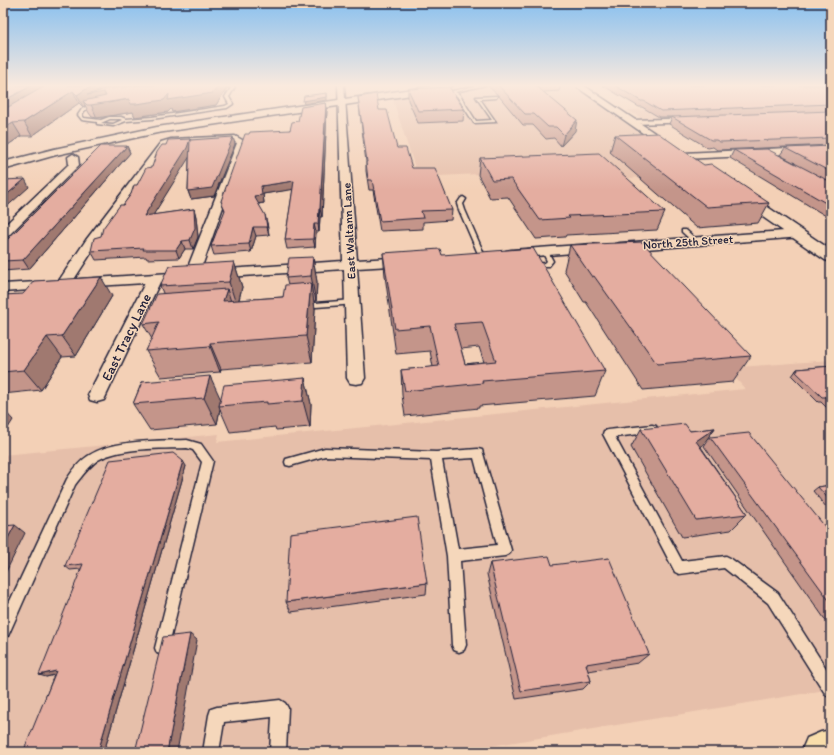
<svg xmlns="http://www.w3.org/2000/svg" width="834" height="755" font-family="Itim,sans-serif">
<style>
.built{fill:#e6bfaa}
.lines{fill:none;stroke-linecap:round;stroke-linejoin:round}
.lane-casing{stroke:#22223b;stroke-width:3}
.street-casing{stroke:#22223b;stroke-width:3}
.secondary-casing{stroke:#22223b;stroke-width:3}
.primary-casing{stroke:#22223b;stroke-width:3}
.lane{fill:#f5d7bb;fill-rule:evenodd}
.street{fill:#f5d7bb;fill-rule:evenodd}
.secondary{fill:#f5d7bb;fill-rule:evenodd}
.primary{fill:#f9deab;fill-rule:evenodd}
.wall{fill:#c4958a;stroke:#22223b;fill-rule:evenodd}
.shaded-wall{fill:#a07970;stroke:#22223b}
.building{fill:#e4ada0;stroke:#22223b;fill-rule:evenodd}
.labels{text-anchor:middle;stroke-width:3;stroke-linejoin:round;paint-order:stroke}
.far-street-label{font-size:12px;fill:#22223b;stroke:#f5d7bb}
.street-label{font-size:14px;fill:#22223b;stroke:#f5d7bb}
</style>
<rect width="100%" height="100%" fill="#f3d0b6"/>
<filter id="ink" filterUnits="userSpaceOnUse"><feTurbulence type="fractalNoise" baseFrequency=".025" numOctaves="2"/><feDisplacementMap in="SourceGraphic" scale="8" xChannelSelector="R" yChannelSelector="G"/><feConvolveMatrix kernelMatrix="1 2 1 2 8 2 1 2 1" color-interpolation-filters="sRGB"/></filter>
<g filter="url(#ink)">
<g class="built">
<path d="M458,85H569L578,89L699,174L612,179L600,168L418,177L392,97Z"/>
<path d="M683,108L701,118L643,119L627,110Z"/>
<path d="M831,360V689L455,752H3V455L219,434L217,442L745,389L727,368Z"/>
</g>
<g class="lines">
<g class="lane-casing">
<g id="lane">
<path d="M220,85L235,87L229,97L233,104L227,108L152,119L126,121L113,126L97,124V122L82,120L78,115L82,109L96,101L97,103L84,111L82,115L84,118L101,120L109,117H121L126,119L152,117L225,106L229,104L225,97L231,88ZM110,119H120L122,120L113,124L101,123Z"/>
<path d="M481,85H486L455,92L459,94L476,121L492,120L476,97L497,96L496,98L480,99L496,122L474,123L457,96L439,87L442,86L452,91Z"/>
<path d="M463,197L466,199L463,204L465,210L485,256L484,257H480L479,256L459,210L457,204L461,198Z"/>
<path d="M682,230H686L697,240V242H693L682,232Z"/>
<path d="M545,249L547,250L553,261L549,266H530V264L545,263L547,261L542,251Z"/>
<path d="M353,300H356V304L303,308L299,306L303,304Z"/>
<path d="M652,425L656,426L657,429L656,432L615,437L682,561L726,556L730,558L778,593L831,676V698L826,695L768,603L724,568L679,574L675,572L603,434L604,431L608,430Z"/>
<path d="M187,440L201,444L213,461L167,653L162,655L157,653L155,648L202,462L193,450L187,448C161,449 121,447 98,460C89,466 82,476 75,485L8,636L3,638V616L67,479C73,470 79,462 88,456C113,439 158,441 187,440Z"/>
<path d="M325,448L436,452L478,449L482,450L511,550L509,554L505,556L460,561L466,645L464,650L459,652L454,650L452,645L447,556L431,460L325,456L290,466L286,465L285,462L286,459ZM474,458L497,545L458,549L442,460Z"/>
<path d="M280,700L285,703L288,708L286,752H270L272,717L224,722L219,752H203L209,715L211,709L217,707Z"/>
</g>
</g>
<g class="street-casing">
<g id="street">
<path d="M338,85H344L357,260L407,257L412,258L414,261L412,264L407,265L357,268L365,378L362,383L356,384L350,383L347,378L344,269L213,278L208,277L206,274L208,271L213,270L343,261Z"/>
<path d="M694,118H697V122L634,124L630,122L634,120Z"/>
<path d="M235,136L246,142L199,275L197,278L188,280L160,282L104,400L97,402L90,400L88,395L145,283L80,287L75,286L73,283L75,280L80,279L186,272L237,143L234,142L167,146L97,244L69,287L3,292V284L54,281L58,282L86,240L161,142L171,139Z"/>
<path d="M831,146V152L683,159L678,156L683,153Z"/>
<path d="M73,154L78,157L79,165L7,237L3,238V227L69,164L68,157Z"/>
<path d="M798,230L802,231L804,234L802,237L620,251L615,250L614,247L615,244L620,243Z"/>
<path d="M593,244L598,245L599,248L598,251L511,258L506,257L504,254L506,251L511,250Z"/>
</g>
</g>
<g class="secondary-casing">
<g id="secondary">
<path d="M439,85H453L449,87L418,94L157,133L56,155L3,170V162L54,149L157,127Z"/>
<path d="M574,85H583L680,150L678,152H670Z"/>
<path d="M739,190L744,191L831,250V262L825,260L734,197L732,194L734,191Z"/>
</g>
</g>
<g class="primary-casing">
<path id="primary" d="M831,730V752H801L807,738L821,732Z"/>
</g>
<use href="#lane" class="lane"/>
<use href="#street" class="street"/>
<use href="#secondary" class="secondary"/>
<use href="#primary" class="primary"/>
</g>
<g class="wall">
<path d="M3,85H229H226L227,88L216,105L172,112L171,109L168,112L141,116L135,117L133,112L97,118L92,117L89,113L85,105L83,107L79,103L32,136H21L8,145L3,146Z"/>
<path d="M489,85H561L559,91L544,92L575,131L561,146L554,138L546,139L533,125H523L498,95L489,87Z"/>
<path d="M602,85H831V145L717,150L713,147L708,148L669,124L672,117H659L642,107H639Z"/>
<path d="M408,89L464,109L463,121L418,123L408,100Z"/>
<path d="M358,97L379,110L397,148L412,168L452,210L451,220L423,222V229L380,231L373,190H369L366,171V162Z"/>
<path d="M326,103L327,109L322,217H320L319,232H316L315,247L287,249L285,240L293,189L263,194L264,203L258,204L267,223L269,235L256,236L251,252L214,255L211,246L225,211L221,201L298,121Z"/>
<path d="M615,135L769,203L758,223L697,228L610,152Z"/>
<path d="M190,139L191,140L235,144L214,196L191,199L188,191L189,156L153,215L194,209L196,217L198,237L193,249H185L179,258L147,259L146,257L96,260L91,251L131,194L137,185L152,167L166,145Z"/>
<path d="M127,146L130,153L29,269L3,271V244Z"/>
<path d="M831,146V219L730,158L734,150L795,163L780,155L785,148Z"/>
<path d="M480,158L665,212L657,230L566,235L565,237L536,239L508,197L490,198L478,175Z"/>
<path d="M570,245L751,356L733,382L643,390L586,302H584L564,270Z"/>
<path d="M383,253L442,255L605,371L595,396L479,406V408L405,416L402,395L401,370L433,367L430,351L396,354L385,276ZM479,347L484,362L465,364L461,349Z"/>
<path d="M313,257L317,282L316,301H314L315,309L312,362L221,369L220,372L161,377L146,351L152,339L143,324L163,293L160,286L234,262L242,287L239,300L283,297L288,285L286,278Z"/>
<path d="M3,295L112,296L76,356L62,357L41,390L3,394Z"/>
<path d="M831,366V410H829L821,402H818L792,376L797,369Z"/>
<path d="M305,378L311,404L310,427L276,430L275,427L230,432L220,409L217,424L150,430L133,404L142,382L220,399Z"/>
<path d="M715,428L701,447L747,514L731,530L682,537L631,447L641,429L690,431Z"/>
<path d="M710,437L831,534V628L704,446Z"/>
<path d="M186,466L104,752H25L54,675L46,677L81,569L70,570L65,566Z"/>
<path d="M831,485V513L813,491L818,487Z"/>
<path d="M490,563L552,565L649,654L638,663L588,671L591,681L583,689L516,699L487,574Z"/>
<path d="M427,583L426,594L291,612L286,602Z"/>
</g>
<g class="shaded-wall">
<path d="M33,85H59L3,118V101Z"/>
<path d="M101,85H182L104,92L108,103L129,99L169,94L219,85H226L227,88L216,105L172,112L171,109L168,112L141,116L135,117L133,112L97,118L90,102L83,101L85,105L83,107L77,95L86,89Z"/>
<path d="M73,91L79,103L32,136L24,122Z"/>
<path d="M327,93V100L304,104L303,101Z"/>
<path d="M326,103L327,109L322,217L320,209Z"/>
<path d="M577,120L575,131L561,146L564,135Z"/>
<path d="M13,123L21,136L8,145L3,137V129Z"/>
<path d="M233,137L235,144L214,196L191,199L188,191Z"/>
<path d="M190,139L193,146L190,156L147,225L144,216Z"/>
<path d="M127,146L130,153L29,269L23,260Z"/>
<path d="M25,179L29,187L3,210V198Z"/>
<path d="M294,181L296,189L263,194L264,203L256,204L254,196L261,186Z"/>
<path d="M194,209L196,217L198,237L193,249L190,240Z"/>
<path d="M319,209L320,217L319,232L318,224Z"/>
<path d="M265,215L267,223L269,235L267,227Z"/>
<path d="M314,224L316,232L315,247L313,239Z"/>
<path d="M253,227L256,236L251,252L249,244Z"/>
<path d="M182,241L185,249L179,258L176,250Z"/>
<path d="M313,257L317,282L316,301L311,276Z"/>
<path d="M234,262L242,287L237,307L229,282Z"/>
<path d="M101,277L112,296L76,356L62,336Z"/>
<path d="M311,283L315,309L312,362L306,336Z"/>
<path d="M227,289L235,314L223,301Z"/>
<path d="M47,337L62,357L41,390L24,370Z"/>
<path d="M210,343L221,369L220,372L210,346Z"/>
<path d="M210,376L222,402L219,406L220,409L217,424L204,398Z"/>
<path d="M305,378L311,404L310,427L303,401Z"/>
<path d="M3,409L13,420L3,436Z"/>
<path d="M715,428L702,446L684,459L696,441Z"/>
<path d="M183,461L186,466L104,752H98Z"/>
<path d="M15,525L25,533L3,578V547Z"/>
<path d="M190,634L197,640L177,752H167Z"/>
<path d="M56,671L62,673L46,677L39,675Z"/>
</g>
<g class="building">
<path d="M3,85H33L3,101Z"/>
<path d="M47,85H101L86,89L77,95L73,91L24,122L13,123L3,129V110Z"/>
<path d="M141,85H219L213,93L168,100L169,94L164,100L136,104H130L129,99L91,105H87L83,101L106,96L104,92L87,95L105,89Z"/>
<path d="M498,85H535L577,120L564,135L556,127H548L534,114H525Z"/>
<path d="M614,85H831V104L661,111L644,101H641Z"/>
<path d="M449,87L464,109L418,111L408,89Z"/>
<path d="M327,93V97L303,101L304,96Z"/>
<path d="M376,94L379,110H387L397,148H406L412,168H435L452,210L421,211L423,218L380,221L372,180H368L366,162H367L358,97Z"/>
<path d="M326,103L320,209H319L318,224H314L313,239L285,240L294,181L261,186L262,195L254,196L265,215L267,227H253L249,244L211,246L225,210L221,201L245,134H249L250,132L290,130L292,122L298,121L301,107Z"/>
<path d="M831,111V138L720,142L716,140H711L672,117Z"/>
<path d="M658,133L704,165L711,164L769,203L707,207L615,135Z"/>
<path d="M233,137L212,188L188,191L190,140Z"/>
<path d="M190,139L187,148L144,216L194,209L195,228L190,240L182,241L176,250H143L144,248L91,251L94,238L101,236L103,228L120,205H123L131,194L134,185H137L146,168L152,167L157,152L162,145H166L168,140Z"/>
<path d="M101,146H127L23,260L3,261V244Z"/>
<path d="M831,146V172L785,148Z"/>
<path d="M767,149L831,182V206L734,150Z"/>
<path d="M599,153L665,212L568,216L570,218L540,220L511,179L492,180L480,158Z"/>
<path d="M25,179L3,198V180Z"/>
<path d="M642,242L751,356L657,364L594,276L592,277L570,245Z"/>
<path d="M533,248L605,371L482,381L483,383L405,391L401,370L439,366L430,326L395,329L383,253L440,249L442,255ZM482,322L496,361L465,364L454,324Z"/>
<path d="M313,257L311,276L286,278L289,258Z"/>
<path d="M234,262L229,282L160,286L169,266Z"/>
<path d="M101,277L62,336L47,337L24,370L3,372V295L23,294L34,281Z"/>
<path d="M311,283L306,336L210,343V346L146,351L159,322L143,324L157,294L227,289L223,301L283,297L285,285Z"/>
<path d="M831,366V402L826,397H822L795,371H798L797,369Z"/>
<path d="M210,376L204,398L133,404L142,382Z"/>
<path d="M305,378L303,401L267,404V402L219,406L224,385Z"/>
<path d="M685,424L690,431L715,428L696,441L747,514L696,520L641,429Z"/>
<path d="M749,433L831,534V603L710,437Z"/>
<path d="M173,453L183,461L98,752H25L24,750L56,671L39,675L83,564L65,566L110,460Z"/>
<path d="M831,485V502L818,487Z"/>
<path d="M417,517L427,583L286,602L290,533Z"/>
<path d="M15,525L3,547V526Z"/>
<path d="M549,556L552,565L609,558L649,654L586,664L591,681L521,691L490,563Z"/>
<path d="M190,634L167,752H135L163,637Z"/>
</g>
</g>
<linearGradient id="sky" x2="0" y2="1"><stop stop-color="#89c0ef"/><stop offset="0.45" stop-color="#faeade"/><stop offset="1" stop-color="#faeade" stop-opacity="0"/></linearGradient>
<rect width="834" height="190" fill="url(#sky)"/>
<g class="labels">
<g class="far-street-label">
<text transform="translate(349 231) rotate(-93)" y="4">East Waltann Lane</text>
<text transform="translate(688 242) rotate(-4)" y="4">North 25th Street</text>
</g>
<g class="street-label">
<text transform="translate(126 337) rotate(-64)" y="5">East Tracy Lane</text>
</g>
</g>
<rect width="834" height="755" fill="none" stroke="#f5d7bb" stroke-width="16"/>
<rect x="8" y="8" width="818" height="739" fill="none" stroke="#22223b" stroke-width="1.5" filter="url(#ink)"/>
</svg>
